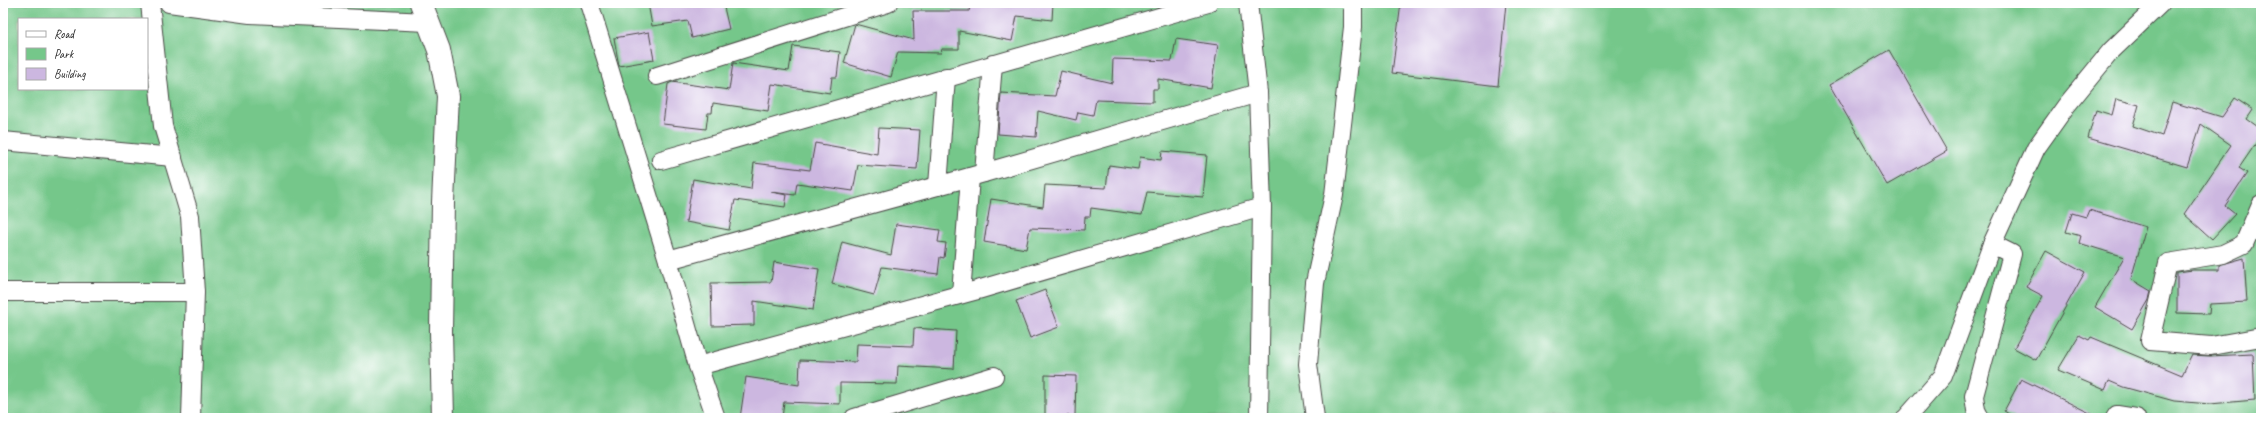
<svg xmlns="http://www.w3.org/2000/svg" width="2264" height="421" font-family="Caveat,sans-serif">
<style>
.green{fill:#75c78a;stroke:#50795a;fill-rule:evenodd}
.building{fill:#ccb7e0}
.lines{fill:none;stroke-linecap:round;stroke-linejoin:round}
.street-casing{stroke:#494845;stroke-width:20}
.secondary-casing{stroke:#494845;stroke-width:24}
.street{stroke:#fff;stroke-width:18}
.secondary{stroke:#fff;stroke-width:22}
</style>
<rect width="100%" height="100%" fill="#fff"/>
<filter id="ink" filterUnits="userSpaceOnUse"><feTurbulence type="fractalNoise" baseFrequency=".025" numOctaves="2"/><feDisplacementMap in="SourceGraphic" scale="8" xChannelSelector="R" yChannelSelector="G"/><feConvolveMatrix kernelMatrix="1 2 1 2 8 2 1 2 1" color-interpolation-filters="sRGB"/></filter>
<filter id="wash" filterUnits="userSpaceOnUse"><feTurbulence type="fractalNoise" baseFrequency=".012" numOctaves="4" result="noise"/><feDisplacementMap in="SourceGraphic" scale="16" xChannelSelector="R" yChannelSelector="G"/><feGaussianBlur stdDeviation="0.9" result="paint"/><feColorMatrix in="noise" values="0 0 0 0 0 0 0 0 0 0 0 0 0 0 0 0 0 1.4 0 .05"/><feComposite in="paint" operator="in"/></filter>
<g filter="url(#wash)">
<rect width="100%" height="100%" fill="#f4ead6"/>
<path class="green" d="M3,3H2261V418H3ZM19,19H147V89H19Z"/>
<g id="blocks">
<g class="building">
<path d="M648,3H723L729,29L692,38L688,21L652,26Z"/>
<path d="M971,3H1053L1052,20L1017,16L1012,41L959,31V49H942L941,53L898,52L891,77L844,63L855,24L914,40L913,11H969Z"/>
<path d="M1401,3H1506L1498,86L1392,73Z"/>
<path d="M649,32L654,60L619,66L614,38Z"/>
<path d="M1176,39L1218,45L1211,88L1158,79V89H1153V102L1096,100L1093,115L1078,112L1076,120L1038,111L1036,137L998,134L1001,93L1055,96L1061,71L1112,83L1113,59L1172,61Z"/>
<path d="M793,46L840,52L837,77H832L830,93L772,84L768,111L713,103L712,113H708L706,129L663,124L668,84L672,82L729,90L733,63L789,71Z"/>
<path d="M1889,50L1947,151L1887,185L1829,85Z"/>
<path d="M2235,98L2253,110L2247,119L2261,129V136L2239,168L2247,173L2225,206L2235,214L2212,239L2184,214L2231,145L2201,124L2187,167L2088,138L2096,110L2112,115L2116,99L2139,105L2133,126L2162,136L2172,102L2222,117Z"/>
<path d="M879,128L920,130L917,169L858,165L853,191L797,183L795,195L771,192L787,195L785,207L735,200L729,230L686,222L693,179L751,189L754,163L810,170L815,143L877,154Z"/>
<path d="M1162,151L1207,155L1203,197L1147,192L1142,215L1091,208L1090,217H1085L1084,230L1030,228L1026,249L984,242L991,199L1043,207L1045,185L1106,188L1109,165L1138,169L1140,157L1161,160Z"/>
<path d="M2089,210L2146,227L2131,279L2151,291L2149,300L2132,329L2095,307L2124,257L2079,243L2081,236L2066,232L2072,213L2086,217Z"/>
<path d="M896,224L940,230L938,242L946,243L944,258L940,257L938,274L882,267L874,295L832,284L842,242L891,255Z"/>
<path d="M2046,251L2085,272L2036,360L2014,348L2043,296L2026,287Z"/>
<path d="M2244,258L2247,302L2210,304L2209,314L2177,313V272L2193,270H2219V265Z"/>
<path d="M774,262L819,269L813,310L754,301V325L712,326L711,283L771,282Z"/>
<path d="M1045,290L1059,327L1030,338L1016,301Z"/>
<path d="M914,328L956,331L954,369L898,366L897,384L840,383V404L784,402L782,418H740L746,377L799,385L800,360L856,362L857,344L913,346Z"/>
<path d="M2079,335L2089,340L2091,337L2182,375L2192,355L2210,356L2253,354L2255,400L2210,404L2174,401L2123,387L2109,381L2105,390L2058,370Z"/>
<path d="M1045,375L1076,376L1075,416L1045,415Z"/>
<path d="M2021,379L2100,418H2016L2004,411Z"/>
</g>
</g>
</g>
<g filter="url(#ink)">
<use href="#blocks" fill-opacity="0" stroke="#494845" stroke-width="1"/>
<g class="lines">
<g class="street-casing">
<g id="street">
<path d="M150,3L163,126L190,216L195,292L191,418"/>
<path d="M169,3L250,14L428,22"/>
<path d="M589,3L668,260L698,366L981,289L1262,207"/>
<path d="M1248,3L1258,93L1262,207L1259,418"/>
<path d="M657,76L888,3"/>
<path d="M3,141L173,157"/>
<path d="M661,160L1208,3"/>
<path d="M984,173L993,64"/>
<path d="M938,186L946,77"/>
<path d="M2261,204L2244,244L2223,254L2168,263L2150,341L2211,346L2261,337"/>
<path d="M668,260L970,177L1258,93"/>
<path d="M3,292H195"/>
<path d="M961,294L970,177"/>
<path d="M698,366L716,418"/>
<path d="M854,418L994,376"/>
<path d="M1315,418L1308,364L1315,283L1334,195L1353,27V3"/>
<path d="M1906,418L1943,376L1992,244L2036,148L2066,106L2111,51L2161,3"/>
<path d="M1980,418L1976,410L1974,396L2012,254L1992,244"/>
<path d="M2115,418L2117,415L2136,418"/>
</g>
</g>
<g class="secondary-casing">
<path id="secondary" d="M421,3L439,50L448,96L443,202L441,331L443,418"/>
</g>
<use href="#street" class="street"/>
<use href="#secondary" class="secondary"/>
</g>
</g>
<rect width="2264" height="421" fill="none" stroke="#fff" stroke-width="16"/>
<rect x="18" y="18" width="130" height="72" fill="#ffffff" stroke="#aaaaaa"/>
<rect x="26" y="31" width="20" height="6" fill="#ffffff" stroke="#aaaaaa"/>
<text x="54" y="38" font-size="12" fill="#2b2b2b">Road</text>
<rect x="26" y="48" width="20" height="12" fill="#75c78a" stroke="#aaaaaa"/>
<text x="54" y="58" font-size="12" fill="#2b2b2b">Park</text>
<rect x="26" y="68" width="20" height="12" fill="#ccb7e0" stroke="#aaaaaa"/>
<text x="54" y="78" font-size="12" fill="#2b2b2b">Building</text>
</svg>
